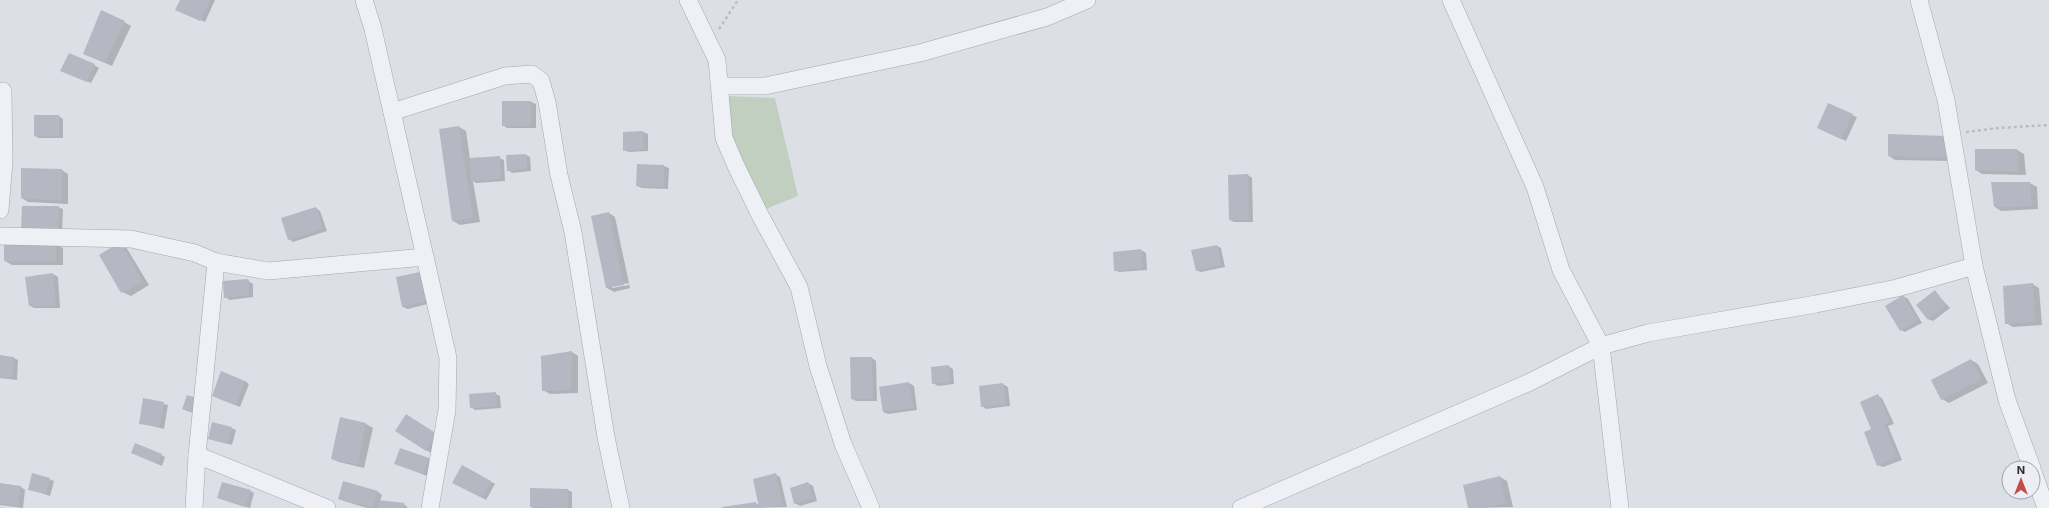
<svg xmlns="http://www.w3.org/2000/svg" width="2049" height="508" font-family="Inter,sans-serif">
<style>
.green{fill:#c0cfbf}
.shadow{fill:#0003;fill-rule:evenodd}
.building{fill:#b5b8c2}
.lines{fill:none;stroke-linecap:round;stroke-linejoin:round}
.minor-casing{stroke:#a3a6af;stroke-width:18}
.path{stroke:#bbbdc5;stroke-width:2.5;stroke-dasharray:3 3;stroke-linecap:butt}
.minor{stroke:#eff0f5;stroke-width:17}
</style>
<rect width="100%" height="100%" fill="#dddfe6"/>
<path class="green" d="M726,96L775,98L798,196L761,211L730,141Z"/>
<g class="shadow">
<path d="M181,0H215L205,22L181,12Z"/>
<path d="M124,22L131,26L112,66L84,54Z"/>
<path d="M94,65L99,68L91,83L66,73Z"/>
<path d="M503,102H531L536,104V128H507L503,125Z"/>
<path d="M1852,115L1857,117L1846,141L1822,130Z"/>
<path d="M59,116L63,119V138H39L35,136Z"/>
<path d="M459,127L466,131L470,159L499,158L504,160L505,181L476,183L473,181L480,222L460,225L453,221Z"/>
<path d="M643,132L648,134V151L629,152L624,150V133Z"/>
<path d="M1946,137L1952,161L1895,160L1889,156Z"/>
<path d="M1976,150H2017L2024,154L2026,175L1982,174L1976,170Z"/>
<path d="M526,155L530,157L531,171L512,173L508,170Z"/>
<path d="M638,165L664,166L669,168L668,189L642,188L637,186Z"/>
<path d="M62,170L68,174V204L28,202L22,198Z"/>
<path d="M1248,175L1252,178L1253,222H1234L1230,220Z"/>
<path d="M1992,183H2030L2037,187L2038,209L2001,211L1995,207Z"/>
<path d="M58,207L63,209L62,234L27,233Z"/>
<path d="M316,208L320,211L327,231L293,242L289,239Z"/>
<path d="M609,213L615,217L630,288L614,292L607,288ZM629,283V285L612,288V286Z"/>
<path d="M120,243L126,247L149,285L131,296L122,292Z"/>
<path d="M56,244L63,248V265H12L5,261Z"/>
<path d="M1217,246L1221,248L1225,267L1201,272L1196,270Z"/>
<path d="M1141,250L1146,253L1147,270L1119,272L1115,270L1114,253Z"/>
<path d="M53,274L58,277L60,308H34L29,305L26,278Z"/>
<path d="M397,278L431,303L408,309L403,307Z"/>
<path d="M248,281L253,284V297L230,300L225,297Z"/>
<path d="M2032,284L2039,288L2042,325L2013,327L2006,323Z"/>
<path d="M1935,292L1950,308L1933,321L1928,319Z"/>
<path d="M1903,296L1908,299L1922,323L1905,332L1901,330Z"/>
<path d="M572,352L578,356V393L550,394L543,390Z"/>
<path d="M0,356L14,358L18,360L17,380L0,378Z"/>
<path d="M872,358L876,361L877,401H856L852,399Z"/>
<path d="M1971,360L1978,364L1988,383L1949,403L1942,399Z"/>
<path d="M948,366L953,369L954,384L938,386L933,383Z"/>
<path d="M245,381L249,384L240,407L217,398Z"/>
<path d="M909,383L914,386L917,410L888,414L883,412L880,387Z"/>
<path d="M1003,384L1008,387L1010,406L986,409L982,406Z"/>
<path d="M496,394L500,396L501,408L475,410L471,407Z"/>
<path d="M1878,396L1882,398L1894,424L1888,426L1902,460L1883,467L1878,465L1872,430Z"/>
<path d="M144,399L168,405L164,429L140,423Z"/>
<path d="M406,415L441,437L431,453L426,450Z"/>
<path d="M341,419L366,424L373,428L364,468L339,462L332,459Z"/>
<path d="M231,428L236,430L232,445L209,438Z"/>
<path d="M132,453L161,455L165,457L162,466Z"/>
<path d="M428,459L433,461L427,476L396,464Z"/>
<path d="M462,466L495,484L486,500L454,482Z"/>
<path d="M33,474L54,481L50,496L29,489Z"/>
<path d="M776,475L780,477L787,507L726,508L755,503L759,505Z"/>
<path d="M1500,477L1507,481L1513,507L1469,508Z"/>
<path d="M344,483L378,492L382,495L380,501L404,504L408,508H367L344,501L339,499Z"/>
<path d="M808,483L813,486L817,501L800,506L795,503Z"/>
<path d="M0,484L21,487L25,490L23,508L0,505Z"/>
<path d="M531,489L568,490L572,492V508H533L531,507Z"/>
<path d="M250,491L254,493L250,508L218,498Z"/>
</g>
<g class="building">
<path d="M180,0H210L200,21L175,10Z"/>
<path d="M101,10L125,21L105,63L83,54Z"/>
<path d="M69,53L95,64L87,82L60,71Z"/>
<rect x="502" y="101" width="29" height="25"/>
<path d="M1828,103L1853,114L1841,139L1817,128Z"/>
<rect x="34" y="115" width="25" height="21"/>
<path d="M459,126L473,218L452,221L439,129Z"/>
<path d="M643,131L644,149L623,151V132Z"/>
<path d="M1888,134L1946,136V158L1888,156Z"/>
<path d="M1975,149H2017L2019,172L1975,170Z"/>
<path d="M526,154L527,169L507,171L506,155Z"/>
<path d="M500,156L501,179L471,181L470,158Z"/>
<path d="M637,164L664,165V187L636,186Z"/>
<path d="M21,168L62,169V201L21,198Z"/>
<path d="M1248,174L1249,220H1229L1228,175Z"/>
<path d="M1991,182H2030L2032,206L1994,207Z"/>
<path d="M22,206H59L58,232L21,231Z"/>
<path d="M316,207L323,229L288,240L281,218Z"/>
<path d="M609,212L624,285L606,288L591,216Z"/>
<path d="M4,241L56,243V262L4,261Z"/>
<path d="M120,242L143,281L124,293L123,291L121,293L99,255Z"/>
<path d="M1217,245L1221,265L1196,271L1191,250Z"/>
<path d="M1141,249L1143,268L1114,271L1113,252Z"/>
<path d="M420,272L427,301L402,307L396,277Z"/>
<path d="M53,273L56,306H29L25,277Z"/>
<path d="M247,279L249,280V295L224,298L223,281Z"/>
<path d="M2033,283L2035,322L2005,324L2003,286Z"/>
<path d="M1935,290L1946,305L1928,320L1916,305Z"/>
<path d="M1903,295L1918,320L1900,331L1885,306Z"/>
<path d="M572,351L571,390L542,391L541,356Z"/>
<path d="M0,355L14,357L12,378L0,377Z"/>
<path d="M850,357H872L873,399H851Z"/>
<path d="M1971,359L1982,379L1941,400L1931,380Z"/>
<path d="M949,365L950,382L932,384L931,367Z"/>
<path d="M221,371L245,381L236,405L212,396Z"/>
<path d="M909,382L913,408L883,412L879,387Z"/>
<path d="M1003,383L1006,404L981,407L979,386Z"/>
<path d="M496,392L497,406L470,408L469,394Z"/>
<path d="M1878,394L1890,421L1884,424L1898,457L1877,466L1864,432L1871,429L1860,402Z"/>
<path d="M187,395L200,399L195,414L182,409Z"/>
<path d="M143,398L164,402L160,427L139,424Z"/>
<path d="M406,414L437,434L426,451L395,431Z"/>
<path d="M340,417L366,423L358,465L331,459Z"/>
<path d="M212,422L232,427L227,444L208,439Z"/>
<path d="M135,443L162,454L158,464L131,453Z"/>
<path d="M400,448L429,458L423,474L394,464Z"/>
<path d="M462,465L491,481L482,498L452,483Z"/>
<path d="M32,473L50,478L46,494L28,490Z"/>
<path d="M776,473L783,505L759,508L753,479Z"/>
<path d="M1500,476L1506,503L1485,508H1468L1463,485Z"/>
<path d="M343,481L378,491L373,508L338,499Z"/>
<path d="M222,482L251,490L245,507L217,498Z"/>
<path d="M808,482L813,498L794,504L790,488Z"/>
<path d="M0,483L21,486L18,506L0,504Z"/>
<path d="M530,488L568,489V508L530,507Z"/>
<path d="M379,500L404,503V508H378Z"/>
<path d="M756,502L757,508H722V507Z"/>
</g>
<g class="lines">
<g class="minor-casing">
<g id="minor">
<path d="M364,0L373,29L448,358L447,410L430,508"/>
<path d="M688,0L717,60L724,138L736,166L760,215L799,287L818,366L843,444L871,508"/>
<path d="M1451,0L1535,187L1561,270L1601,346L1620,508"/>
<path d="M1919,0L1946,100L1974,266L2007,400L2032,468"/>
<path d="M721,86H765L920,53L1047,17L1087,0"/>
<path d="M392,112L505,76L532,74L541,81L547,102L559,175L573,232L606,437L621,508"/>
<path d="M0,210L4,161L3,91"/>
<path d="M0,236L131,239L195,253L216,262L268,271L425,257"/>
<path d="M197,455L327,508"/>
<path d="M2033,472L2046,508"/>
<path d="M194,508L197,455L216,262"/>
<path d="M1241,508L1530,382L1601,346L1648,333L1816,304L1897,288L1974,266"/>
</g>
</g>
<g class="path">
<path d="M719,29L738,0"/>
<path d="M1966,132L1998,128L2049,125"/>
</g>
<use href="#minor" class="minor"/>
</g>
<g transform="translate(2021 480)"><circle r="19" fill="#eceef4" stroke="#9ea0aa"/>
<path d="M0-3L7 15L0 10L-7 15Z" fill="#c44949"/>
<text y="-6" font-size="11" font-weight="bold" text-anchor="middle" fill="#282c3b">N</text>
</g>
</svg>
